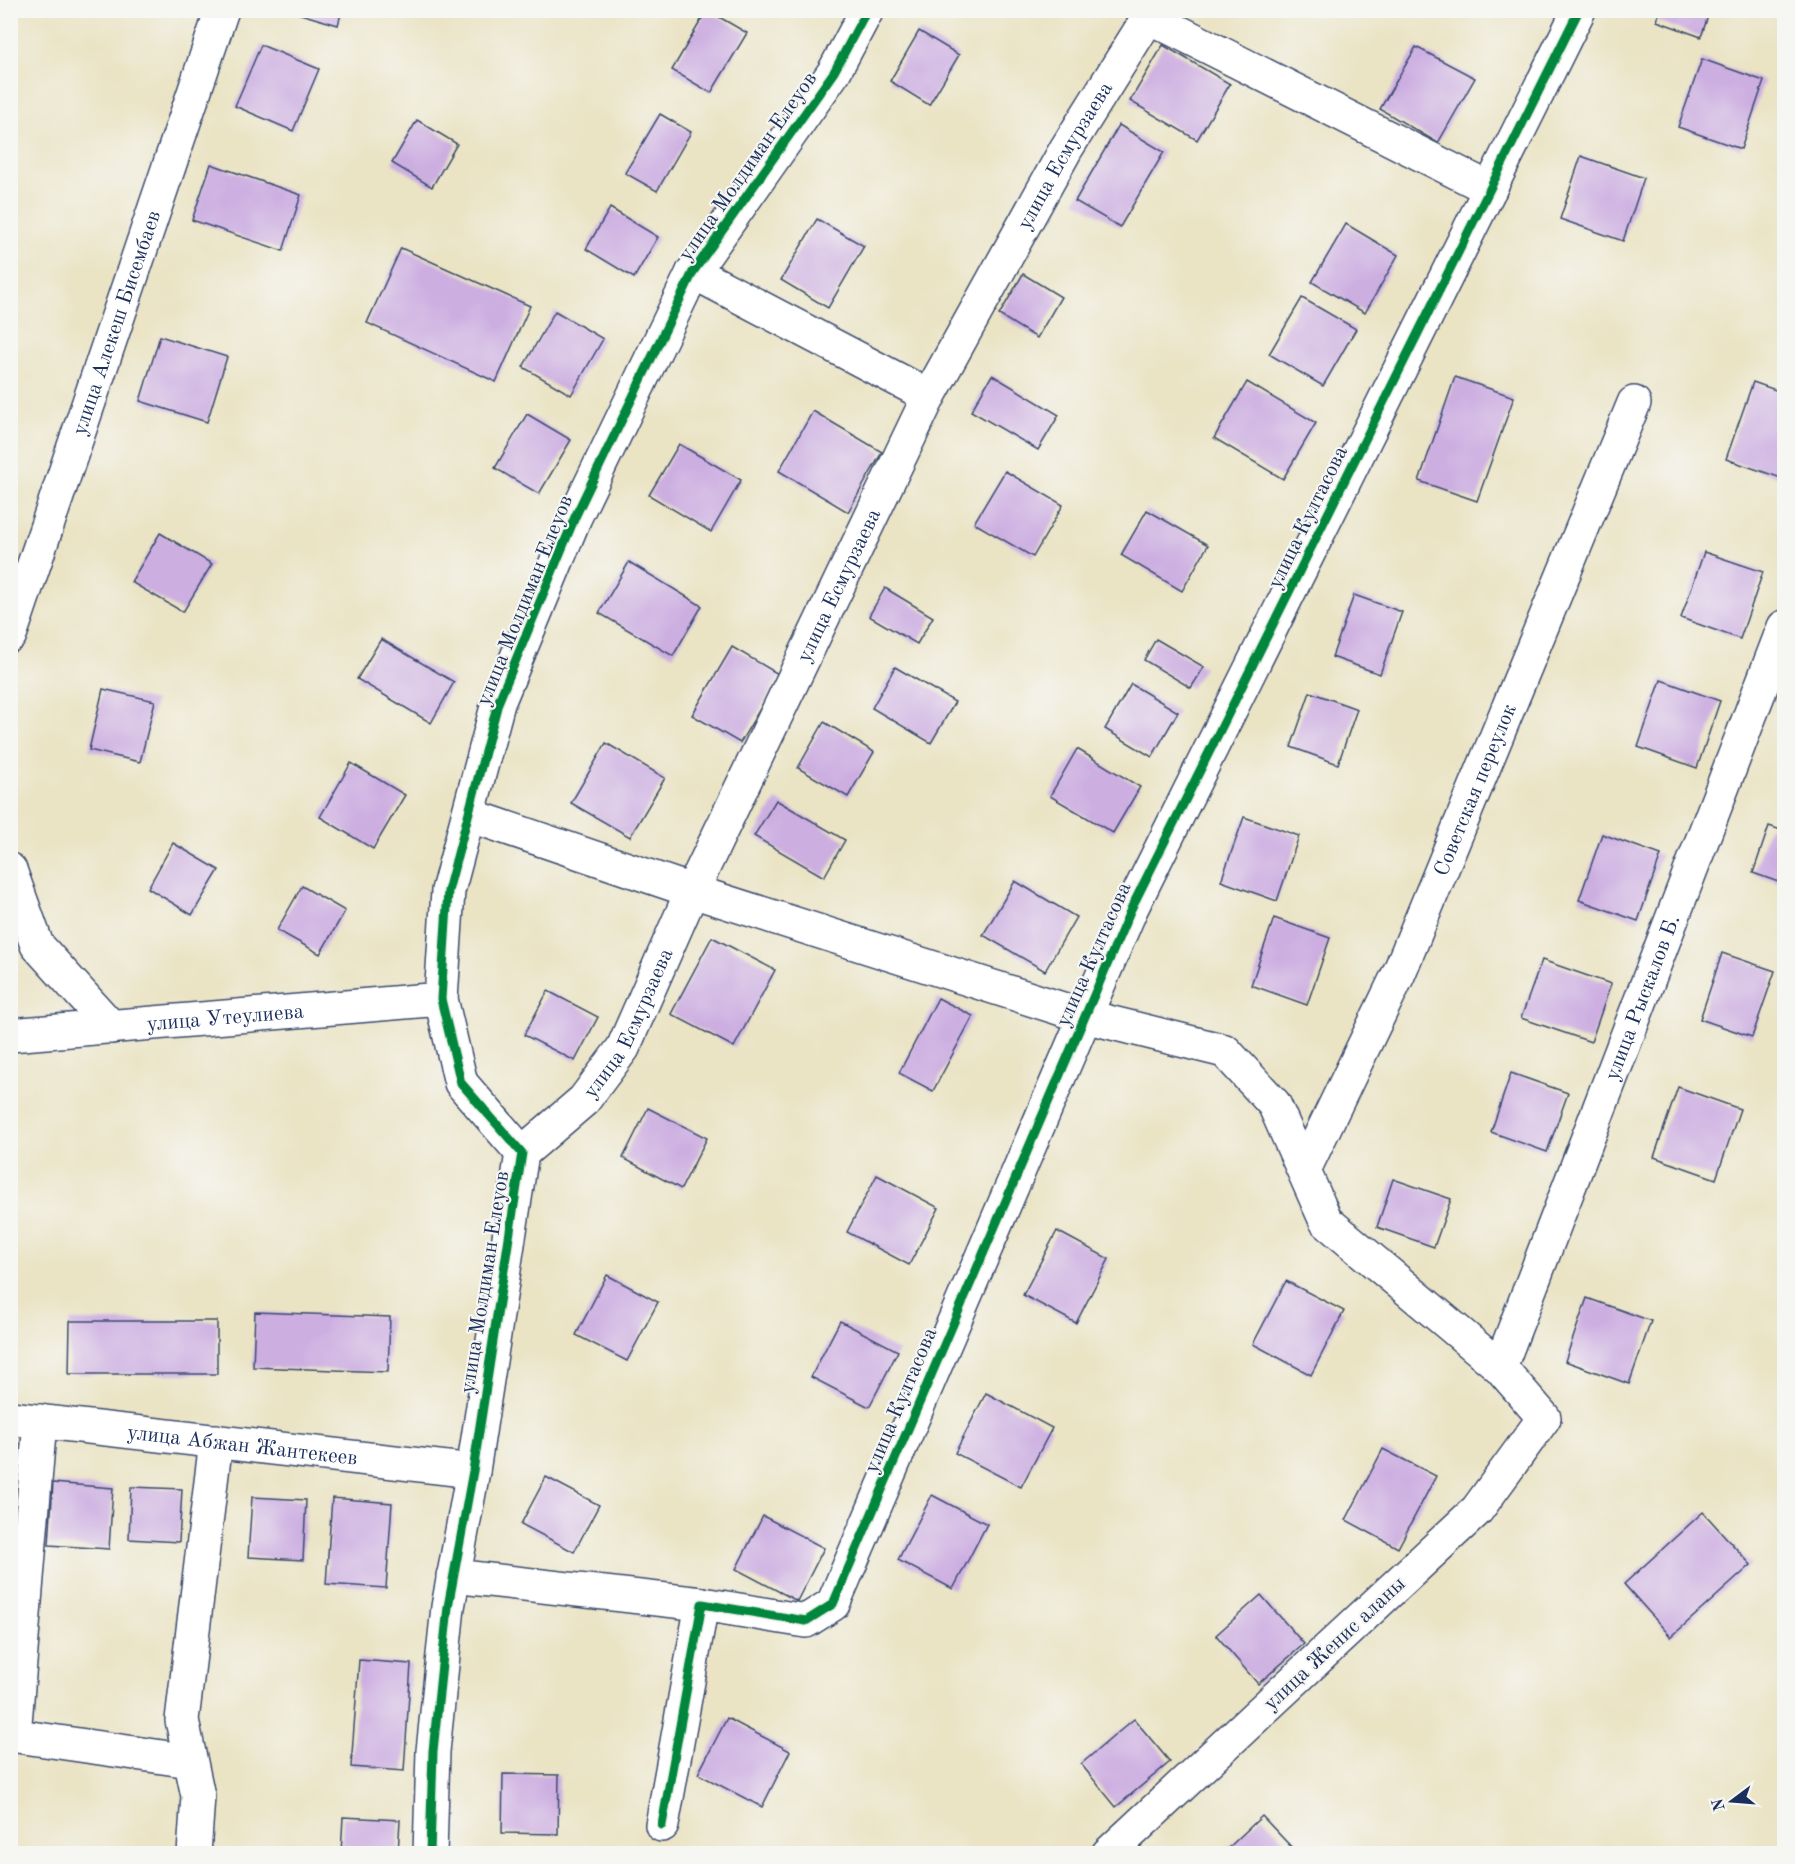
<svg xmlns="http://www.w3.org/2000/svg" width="1795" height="1864" font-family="'Old Standard TT',serif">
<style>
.building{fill:#ccaee1}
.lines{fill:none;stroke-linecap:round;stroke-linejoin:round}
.minor-casing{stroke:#3a4a6d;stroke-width:36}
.minor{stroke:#fff;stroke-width:33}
.cycleway-casing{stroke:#f6f6f2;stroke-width:13}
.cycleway{stroke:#00873e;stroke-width:9}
.labels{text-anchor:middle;stroke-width:4.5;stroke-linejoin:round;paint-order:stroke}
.street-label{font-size:21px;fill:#1b2f5e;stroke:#f6f6f2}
</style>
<rect width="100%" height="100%" fill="#f6f6f2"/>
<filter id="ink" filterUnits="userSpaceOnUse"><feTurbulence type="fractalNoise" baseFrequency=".0167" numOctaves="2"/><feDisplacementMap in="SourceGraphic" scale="12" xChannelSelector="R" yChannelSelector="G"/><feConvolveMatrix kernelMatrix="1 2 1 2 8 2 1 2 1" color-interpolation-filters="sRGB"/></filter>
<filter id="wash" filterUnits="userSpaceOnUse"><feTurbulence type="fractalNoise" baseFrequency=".008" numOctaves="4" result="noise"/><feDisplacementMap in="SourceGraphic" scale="24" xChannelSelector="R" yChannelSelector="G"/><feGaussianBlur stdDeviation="1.35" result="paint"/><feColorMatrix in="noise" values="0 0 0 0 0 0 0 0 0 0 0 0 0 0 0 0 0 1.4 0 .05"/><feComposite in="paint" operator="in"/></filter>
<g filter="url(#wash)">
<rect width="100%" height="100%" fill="#eae3c4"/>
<g id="blocks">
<g class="building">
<path d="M287,10H342L338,25Z"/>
<path d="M707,10L747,33L711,93L672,70Z"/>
<path d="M1660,10H1710L1701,37L1657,21Z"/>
<path d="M919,31L959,55L929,105L890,81Z"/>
<path d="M261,45L319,69L293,131L235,106Z"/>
<path d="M1163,45L1230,84L1197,140L1130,101Z"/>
<path d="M1416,47L1475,78L1438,143L1380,109Z"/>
<path d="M1702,59L1764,81L1741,149L1678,127Z"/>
<path d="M660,114L691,132L657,191L625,173Z"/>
<path d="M417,120L457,144L432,187L392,163Z"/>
<path d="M1119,125L1164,152L1120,227L1075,201Z"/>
<path d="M1581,156L1644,178L1623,241L1560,219Z"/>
<path d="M211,164L301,195L283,251L192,220Z"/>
<path d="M610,208L658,237L634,278L586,249Z"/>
<path d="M817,219L864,246L828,308L781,280Z"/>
<path d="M1346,224L1398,255L1365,313L1312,282Z"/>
<path d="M401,248L530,306L496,382L367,323Z"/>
<path d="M1023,274L1061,297L1037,338L999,315Z"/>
<path d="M1302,298L1356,329L1323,386L1269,354Z"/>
<path d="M555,311L603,339L571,395L523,367Z"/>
<path d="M160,336L227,357L207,422L140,401Z"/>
<path d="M992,375L1059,415L1038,450L971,411Z"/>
<path d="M1455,377L1514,397L1477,501L1419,481Z"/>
<path d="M1247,382L1316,423L1283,479L1214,438Z"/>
<path d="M1753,382L1784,393V479L1726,459Z"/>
<path d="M813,411L882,452L848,512L779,471Z"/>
<path d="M527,414L571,440L539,494L495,468Z"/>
<path d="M679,444L741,480L711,532L649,495Z"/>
<path d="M1005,471L1063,505L1033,557L974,523Z"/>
<path d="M1147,510L1208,545L1182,591L1121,555Z"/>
<path d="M160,533L212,564L183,612L131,582Z"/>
<path d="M1704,552L1763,572L1740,639L1681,618Z"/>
<path d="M629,562L702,606L673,656L599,613Z"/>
<path d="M885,588L933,617L917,644L869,616Z"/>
<path d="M1354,595L1402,612L1380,674L1332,657Z"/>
<path d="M381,639L454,682L431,723L357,679Z"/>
<path d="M1156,639L1204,667L1191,688L1144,660Z"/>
<path d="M732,647L780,675L740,743L692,715Z"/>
<path d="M895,667L955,702L931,743L872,708Z"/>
<path d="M1661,680L1720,701L1697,768L1638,747Z"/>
<path d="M1131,684L1178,712L1152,757L1105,729Z"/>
<path d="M103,689L155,701L140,762L89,750Z"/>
<path d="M1310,692L1357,709L1338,764L1291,747Z"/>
<path d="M824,722L874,752L848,797L798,768Z"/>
<path d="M606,743L665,778L630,837L571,803Z"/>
<path d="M1077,749L1140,787L1113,833L1050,796Z"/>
<path d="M351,763L405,795L373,849L320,817Z"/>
<path d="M776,800L845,840L824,877L754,836Z"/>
<path d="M1244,817L1299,836L1277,901L1221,881Z"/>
<path d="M1769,826L1784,831V884L1753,873Z"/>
<path d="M1602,834L1661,855L1638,921L1579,900Z"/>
<path d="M173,843L219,870L192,915L148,888Z"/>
<path d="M1015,881L1076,917L1045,971L983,935Z"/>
<path d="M302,886L345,911L320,954L277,930Z"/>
<path d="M1274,918L1330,938L1307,1005L1251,985Z"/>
<path d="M712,937L775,970L734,1047L671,1014Z"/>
<path d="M1722,953L1775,971L1752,1037L1700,1019Z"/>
<path d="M1542,960L1611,984L1591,1042L1521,1018Z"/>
<path d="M548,991L598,1017L575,1061L524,1035Z"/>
<path d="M938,998L973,1016L933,1091L899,1073Z"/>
<path d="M1511,1073L1568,1093L1547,1152L1491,1132Z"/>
<path d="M1678,1087L1740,1109L1716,1179L1654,1157Z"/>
<path d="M648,1108L707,1138L681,1189L623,1158Z"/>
<path d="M877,1175L939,1208L909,1265L847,1232Z"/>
<path d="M1393,1179L1451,1199L1434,1247L1377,1227Z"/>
<path d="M1057,1231L1109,1259L1076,1323L1023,1295Z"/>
<path d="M607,1275L658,1302L627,1361L576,1335Z"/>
<path d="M1286,1281L1344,1311L1311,1375L1253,1344Z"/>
<path d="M1587,1298L1651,1321L1629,1384L1565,1361Z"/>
<path d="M255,1312L390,1317L388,1372L253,1367Z"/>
<path d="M70,1321H217V1374H69Z"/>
<path d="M840,1321L898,1351L869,1407L811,1377Z"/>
<path d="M986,1393L1052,1428L1021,1487L955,1453Z"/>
<path d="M1383,1449L1436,1476L1398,1548L1346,1520Z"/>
<path d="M546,1477L599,1505L574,1552L521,1524Z"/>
<path d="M53,1483L113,1488L109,1549L49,1545Z"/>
<path d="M131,1487L182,1489L179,1542L129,1539Z"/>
<path d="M932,1495L987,1524L953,1589L898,1560Z"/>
<path d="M252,1497L306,1500L303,1560L248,1557Z"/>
<path d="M332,1498L392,1503L386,1588L326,1584Z"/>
<path d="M1703,1512L1751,1565L1671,1637L1624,1584Z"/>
<path d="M763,1516L824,1548L797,1601L736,1569Z"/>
<path d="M1261,1595L1304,1644L1258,1684L1216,1635Z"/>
<path d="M359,1660L411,1664L404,1771L351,1767Z"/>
<path d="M727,1718L790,1751L762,1807L698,1774Z"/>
<path d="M1134,1719L1170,1762L1116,1807L1081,1764Z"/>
<path d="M503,1774L559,1775L558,1834L502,1833Z"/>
<path d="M1262,1816L1298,1854H1222Z"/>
<path d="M343,1817L400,1820L398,1854H341Z"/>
</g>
</g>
</g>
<g filter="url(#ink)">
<use href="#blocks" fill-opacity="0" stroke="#3a4a6d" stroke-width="1.5"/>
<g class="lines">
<g class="minor-casing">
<g id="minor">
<path d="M1149,17L1490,189"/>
<path d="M693,272L929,396"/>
<path id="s1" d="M10,635L222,10"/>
<path d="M469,815L692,891L1084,1016L1225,1051L1274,1104L1326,1221L1500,1367L1544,1418L1477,1510L1108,1854"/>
<path d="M10,870L37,945L111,1027"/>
<path id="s2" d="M10,1035L441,999"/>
<path id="s3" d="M522,1153L584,1100L623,1048L692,891L929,396L1066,149L1153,10"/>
<path id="s4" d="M1304,1170L1399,973L1634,403"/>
<path id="s5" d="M1500,1367L1784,627"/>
<path id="s6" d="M10,1418L473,1471"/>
<path d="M453,1576L702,1604"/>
<path d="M10,1735L190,1761"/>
<path d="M14,1735L40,1421"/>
<path d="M662,1825L702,1604L806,1621L833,1604L1131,909L1579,10"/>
<path d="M194,1854L198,1796L182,1720L216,1441"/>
<path d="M430,1854L433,1751L448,1607L473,1471L522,1153L461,1083L441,999L448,891L498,703L575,517L693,272L834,72L867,10"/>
</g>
</g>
<use href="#minor" class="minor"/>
<g class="cycleway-casing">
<g id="cycleway">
<path d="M662,1825L702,1604L806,1621L833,1604L1131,909L1579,10"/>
<path d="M430,1854L433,1751L448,1607L473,1471L522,1153L461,1083L441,999L448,891L498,703L575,517L693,272L834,72L867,10"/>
</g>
</g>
<use href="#cycleway" class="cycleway"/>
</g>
</g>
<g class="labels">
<g class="street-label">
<text dy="7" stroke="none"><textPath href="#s3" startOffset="1143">улица Есмурзаева</textPath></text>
<text transform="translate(747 166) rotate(-55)" y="7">улица Молдиман Елеуов</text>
<text dy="7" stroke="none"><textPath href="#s1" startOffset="330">улица Алекеш Бисембаев</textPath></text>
<text transform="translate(1307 517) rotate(-64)" y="7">улица Култасова</text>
<text dy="7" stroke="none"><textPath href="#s3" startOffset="657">улица Есмурзаева</textPath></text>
<text transform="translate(524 600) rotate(-68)" y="7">улица Молдиман Елеуов</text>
<text dy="7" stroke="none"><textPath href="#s4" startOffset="417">Советская переулок</textPath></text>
<text transform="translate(1093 954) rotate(-66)" y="7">улица Култасова</text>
<text dy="7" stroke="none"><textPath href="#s5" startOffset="396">улица Рыскалов Б.</textPath></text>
<text dy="7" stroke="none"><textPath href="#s2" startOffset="216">улица Утеулиева</textPath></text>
<text dy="7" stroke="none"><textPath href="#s3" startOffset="171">улица Есмурзаева</textPath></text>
<text transform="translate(484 1282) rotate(-81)" y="7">улица Молдиман Елеуов</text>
<text transform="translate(900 1400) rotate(-67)" y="7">улица Култасова</text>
<text dy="7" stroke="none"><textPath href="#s6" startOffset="234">улица Абжан Жантекеев</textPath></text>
<text transform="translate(1334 1643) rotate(-43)" y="7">улица Женис аланы</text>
</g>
</g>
<rect width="1795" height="1864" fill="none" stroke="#f6f6f2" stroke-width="36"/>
<g transform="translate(1732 1801) rotate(254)" stroke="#f6f6f2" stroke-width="4.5" paint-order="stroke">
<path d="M0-4.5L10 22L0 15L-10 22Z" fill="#1b2f5e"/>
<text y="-9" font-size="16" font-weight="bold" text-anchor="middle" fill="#1b2f5e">N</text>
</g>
</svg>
